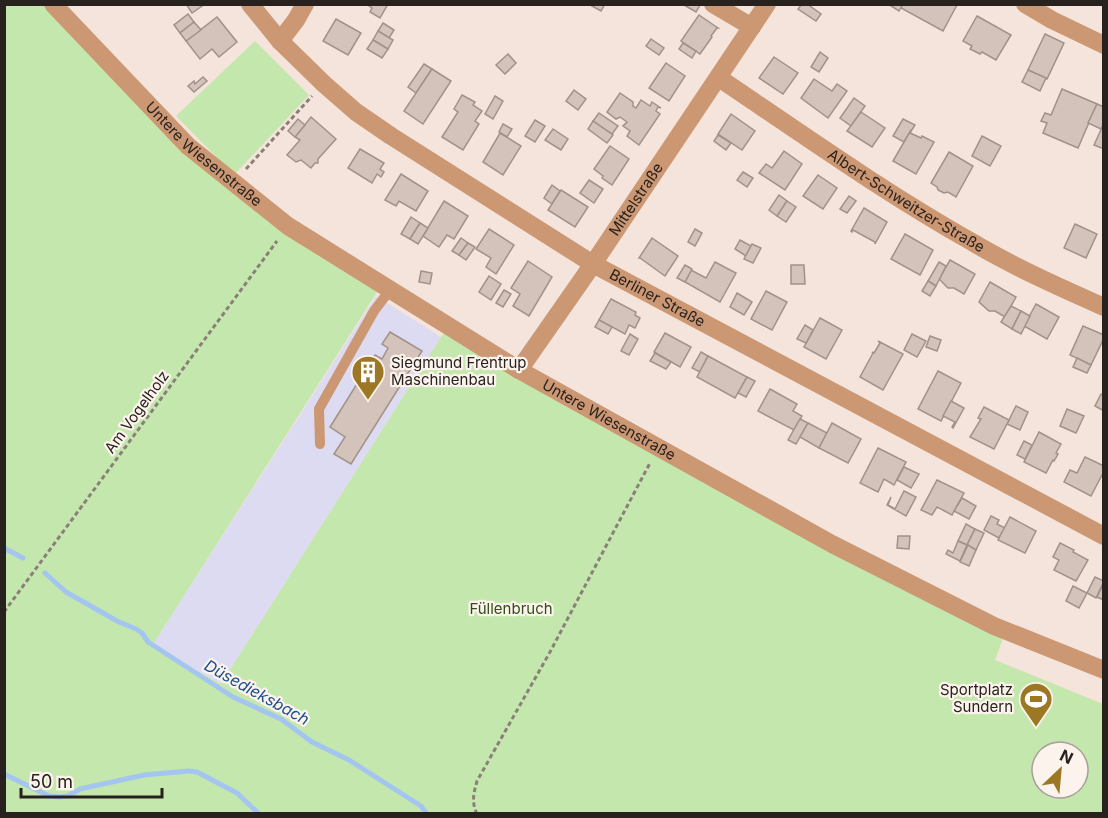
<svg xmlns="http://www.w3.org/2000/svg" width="1108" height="818" font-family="Inter,sans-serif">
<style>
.industrial{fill:#dddbf1}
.green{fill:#c4e7ad;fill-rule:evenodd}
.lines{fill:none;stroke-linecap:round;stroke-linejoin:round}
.stream{stroke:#a4c5f0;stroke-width:5}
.building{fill:#d3c3ba;stroke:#a19189;stroke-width:1.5}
.path{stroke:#8b8079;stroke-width:3;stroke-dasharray:4.5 3;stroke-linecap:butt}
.lane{stroke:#cc9773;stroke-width:10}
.street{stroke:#cc9773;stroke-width:18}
.labels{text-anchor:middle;stroke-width:4.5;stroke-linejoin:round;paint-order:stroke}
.street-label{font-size:15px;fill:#28221e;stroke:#fdf3ed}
.poi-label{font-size:15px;fill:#28221e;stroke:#fdf3ed;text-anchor:start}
.park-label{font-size:15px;fill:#2f4d16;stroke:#fdf3ed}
.water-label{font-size:16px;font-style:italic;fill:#19508f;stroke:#fdf3ed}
</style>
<rect width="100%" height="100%" fill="#f5e4db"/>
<path class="industrial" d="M376,296L441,337L221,684L152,646Z"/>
<g class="green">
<path d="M4,5H46L184,151L379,289L152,646L221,684L441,337L445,332L1004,636L995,660L1103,704V813H5ZM1042,752H1078V788H1042Z"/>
<path d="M255,41L309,95L234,175L176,116Z"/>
</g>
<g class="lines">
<g class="stream">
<path d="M4,548L23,558"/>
<path d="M45,573L66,592L117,621L136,629L142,633L148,642L233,697L281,719L312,742L349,760L421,806L427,814"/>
<path d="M4,774L49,796L59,797L68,796L80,789L144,775L189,771L197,772L237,793L259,814"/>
</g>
</g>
<g class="building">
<path d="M186,4H205L192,13Z"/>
<path d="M366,4H388L380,18L370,12L372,8Z"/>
<path d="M594,4H605L601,11L592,6Z"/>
<path d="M698,4L700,5L696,12L684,5Z"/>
<path d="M802,4H807L821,14L816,21L798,9Z"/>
<path d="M888,4H903L899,11Z"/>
<path d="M903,4H956L957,5L943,31L901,8Z"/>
<path d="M188,14L194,22L180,33L174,25Z"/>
<path d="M699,15L718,28H717L711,36L712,37L700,54L681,41Z"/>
<path d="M977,16L1011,35L996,60L982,52L980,54L970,49L972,46L963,41Z"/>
<path d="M217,17L237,42L219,57L212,49L200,59L186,41Z"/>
<path d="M336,19L361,33L348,55L323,41Z"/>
<path d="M194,22L201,30L186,41L180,33Z"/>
<path d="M383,23L394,30L389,38L378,31Z"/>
<path d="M378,31L393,40L388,49L373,40Z"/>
<path d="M1045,34L1064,43L1047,79L1028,70Z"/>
<path d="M651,39L664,48L659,55L646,46Z"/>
<path d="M373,40L388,49L382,58L367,49Z"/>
<path d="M683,43L696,51L692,58L679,49Z"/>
<path d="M820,52L828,58L819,72L811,67Z"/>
<path d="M508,54L516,63L505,74L496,65Z"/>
<path d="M774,57L798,73L783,94L759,78Z"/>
<path d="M666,63L685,76L669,101L649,88Z"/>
<path d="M424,64L432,69L416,93L408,87Z"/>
<path d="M432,69L451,81L423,124L404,111Z"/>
<path d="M1028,70L1046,78L1040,91L1022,82Z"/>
<path d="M203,77L207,81L194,92L188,86L194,81L195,84Z"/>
<path d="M814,79L832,91L837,84L847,91L828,118L801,98Z"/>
<path d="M1062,89L1097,104L1078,148L1043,133L1047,123L1041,121L1045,113L1051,115Z"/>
<path d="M574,90L586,99L578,110L566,101Z"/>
<path d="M620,93L633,102V106L636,108L641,100L650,106L652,102L661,108L658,107L656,111L660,114L639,145L627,136L630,131L623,126L627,122L620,117L616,119L607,112Z"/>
<path d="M462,95L475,102L473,105L482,111L475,121L479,124L463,150L442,137L458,112L454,109Z"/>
<path d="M495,96L503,101L493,119L485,114Z"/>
<path d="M854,98L865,106L851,126L840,118Z"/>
<path d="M1097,104L1104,107V123L1101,129L1088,123Z"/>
<path d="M861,112L885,128L872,147L847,131Z"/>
<path d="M599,113L618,126L612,134L593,121Z"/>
<path d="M731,114L755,131L742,150L718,134Z"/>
<path d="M311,117L336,139L318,159V163H315L311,168L301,160L296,162L287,155L300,140L295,137Z"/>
<path d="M298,119L305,125L295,137L288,131Z"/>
<path d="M903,119L915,125L904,142L893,136Z"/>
<path d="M535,120L545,126L535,142L525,136Z"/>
<path d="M593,121L613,135L607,143L588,129Z"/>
<path d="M1104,123V149L1094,145Z"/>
<path d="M503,124L512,129L507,137L499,132Z"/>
<path d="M553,129L568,139L561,150L545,140Z"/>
<path d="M911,130L910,133L921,138L922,136L934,142L916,174L893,161Z"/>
<path d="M500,133L521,146L503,175L483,162Z"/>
<path d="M718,135L731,143L726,150L714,141Z"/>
<path d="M982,136L1001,146L990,166L972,156Z"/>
<path d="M610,146L629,159L612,185L602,178L603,176L594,169Z"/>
<path d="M360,149L384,163L380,169L384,172L381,177L377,174L372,183L348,168Z"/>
<path d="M784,151L802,164L785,190L759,173L766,164L772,168Z"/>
<path d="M949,152L973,166L956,197L948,192L944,193L938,190L937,187L931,183Z"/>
<path d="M743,172L753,178L747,187L737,180Z"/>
<path d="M401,174L428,191L416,211L399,201L396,206L385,200Z"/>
<path d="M818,175L837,188L823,209L803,196Z"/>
<path d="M589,180L603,189L594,203L580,193Z"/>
<path d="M552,185L560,191L552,204L544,198Z"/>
<path d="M561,190L588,207L575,227L548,210Z"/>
<path d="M779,195L787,201L777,216L769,210Z"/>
<path d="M849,196L856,201L847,213L840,209Z"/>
<path d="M444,201L468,216L454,239L447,235L439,247L423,236Z"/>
<path d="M787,201L796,207L786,222L777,216Z"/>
<path d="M864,208L887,222L875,244V242L853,230L852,232L851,231Z"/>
<path d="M411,217L420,223L410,239L401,234Z"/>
<path d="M420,223L428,228L418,244L410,239Z"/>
<path d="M1075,224L1097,234L1086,258L1064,248Z"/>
<path d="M489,229L514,245L496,274L486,267L491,258L476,249Z"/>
<path d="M695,229L702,233L695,246L688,242Z"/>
<path d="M905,234L933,250L920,275L891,259Z"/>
<path d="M461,238L468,243L459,255L452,251Z"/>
<path d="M652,238L678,256L665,276L640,258H639Z"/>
<path d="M740,240L751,246L746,256L735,249Z"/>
<path d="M468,243L475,247L466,260L459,255Z"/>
<path d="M752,244L761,248L753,263L744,259Z"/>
<path d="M950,260L975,274L964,294L954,288H948L939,279Z"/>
<path d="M528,261L552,277L529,316L513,306L520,294L511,288Z"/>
<path d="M715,262L736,273L720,302L685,282L691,270L706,278Z"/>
<path d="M939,262L946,266L936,286L928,281Z"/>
<path d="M685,265L692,269L685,282L677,278Z"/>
<path d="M791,265H804L805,284H791Z"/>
<path d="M421,271L432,273L430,284L419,282Z"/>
<path d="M489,276L501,284L491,300L479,292Z"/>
<path d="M928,281L936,286L930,296L922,291Z"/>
<path d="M990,282L1016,297L1005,317L995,311H989L979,302Z"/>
<path d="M504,290L511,294L503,307L496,303Z"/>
<path d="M766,291L787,302L772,330L751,319Z"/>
<path d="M737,293L752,302L744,315L730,307Z"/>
<path d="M611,299L636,312L635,315L640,318L635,328L629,325L625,334L599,320Z"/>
<path d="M1036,304L1059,317L1047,339L1024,326Z"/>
<path d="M1011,306L1021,311L1012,329L1001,322Z"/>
<path d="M1021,311L1030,316L1021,334L1012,329Z"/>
<path d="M820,318L842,330L826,359L804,347Z"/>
<path d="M599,320L612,327L608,334L595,327Z"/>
<path d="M805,325L813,330L806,343L797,339Z"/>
<path d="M1083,326L1104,335V338L1091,365L1070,355Z"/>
<path d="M390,332L422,351L351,464L334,454L345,437L330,427L375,355L382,359L388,348L382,344Z"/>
<path d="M665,333L691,347L680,367L654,352Z"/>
<path d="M630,334L638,339L629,355L621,351Z"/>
<path d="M912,334L926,341L917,357L904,350Z"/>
<path d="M930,336L941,340L937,351L926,347Z"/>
<path d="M878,341L903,354L883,390L860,377L873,353L872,352L874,353L880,343Z"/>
<path d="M701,352L708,356L700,372L692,368Z"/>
<path d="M655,353L671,362L666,369L650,361Z"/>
<path d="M708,356L747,377L735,398L697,377Z"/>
<path d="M1077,358L1091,365L1087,373L1073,367Z"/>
<path d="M938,371L961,383L941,421L918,409Z"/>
<path d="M747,377L755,381L746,397L738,393Z"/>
<path d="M770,389L797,404L793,411L802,416L794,430L758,411Z"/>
<path d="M1101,394L1104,396V411L1095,406Z"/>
<path d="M951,401L964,408L953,428L952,427L955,422L943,416Z"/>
<path d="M1016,406L1028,412L1020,430L1007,424Z"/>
<path d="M984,407L1009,420L994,449L970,437L981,419L978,418Z"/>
<path d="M1067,409L1084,416L1076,433L1060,426Z"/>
<path d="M800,419L808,423L796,444L788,440Z"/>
<path d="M808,423L827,433L819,448L800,437Z"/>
<path d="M832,423L861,439L848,463L819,448Z"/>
<path d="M1039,432L1061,444L1056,453L1058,454L1054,461L1053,460L1046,473L1024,462Z"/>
<path d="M1024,441L1032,445L1025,459L1017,455Z"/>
<path d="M878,448L906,462L894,485L884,479L878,492L860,483Z"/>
<path d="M1085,457L1104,466V471L1091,496L1064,482L1070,470L1077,473Z"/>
<path d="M904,467L919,474L911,488L897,480Z"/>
<path d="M937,480L964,493L952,515L937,507L932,515L921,510Z"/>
<path d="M904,491L916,497L906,516L887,505L891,497L888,505L895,509Z"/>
<path d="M962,498L976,506L969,519L954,511Z"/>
<path d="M991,516L999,520L997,524L1005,528L999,538L984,530Z"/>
<path d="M1010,517L1036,531L1025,553L998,540Z"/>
<path d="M966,524L975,529L967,545L958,541Z"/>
<path d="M975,529L984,533L976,550L967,545Z"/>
<path d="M898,536H910L909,549L897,548Z"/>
<path d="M958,541L967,545L960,561L946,554L948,550L953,553Z"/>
<path d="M1060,543L1074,550L1073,552L1088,560L1076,581L1054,570L1059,560L1053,557Z"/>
<path d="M968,545L976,550L969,566L960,562Z"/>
<path d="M1095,577L1104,581L1096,598L1087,593Z"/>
<path d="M1104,583V600L1097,597Z"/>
<path d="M1073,586L1087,593L1079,608L1066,601Z"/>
</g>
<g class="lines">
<g class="path">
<path d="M246,169L312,96"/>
<path d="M4,612L277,241"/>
<path d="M477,814C471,802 474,792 477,781L550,652L650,463"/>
</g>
<path class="lane" d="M320,444L319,409L374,311L390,290"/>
<g class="street">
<path id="s1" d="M53,4L188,146L288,226L519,370L832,544L994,626L1104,670"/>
<path id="s2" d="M250,4L280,41L324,84L356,112L391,136L593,264L1104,536"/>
<path d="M713,4L752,27"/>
<path d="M1025,4L1052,20L1104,45"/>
<path d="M280,41L296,20L305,4"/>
<path id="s3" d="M719,78C802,134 885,193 972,242C1014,267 1059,287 1104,307"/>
<path id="s4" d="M519,370L593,264L767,4"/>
</g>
</g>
<defs>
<g id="building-pin" transform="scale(1.725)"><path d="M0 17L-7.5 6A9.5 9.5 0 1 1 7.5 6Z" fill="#9c7824" stroke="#fdf3ed"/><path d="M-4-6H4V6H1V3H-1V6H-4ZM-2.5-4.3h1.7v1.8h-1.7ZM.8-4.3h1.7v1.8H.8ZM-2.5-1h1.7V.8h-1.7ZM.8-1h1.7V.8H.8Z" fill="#fff"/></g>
<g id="stadium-pin" transform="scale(1.725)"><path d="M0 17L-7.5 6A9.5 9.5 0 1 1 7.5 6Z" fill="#9c7824" stroke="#fdf3ed"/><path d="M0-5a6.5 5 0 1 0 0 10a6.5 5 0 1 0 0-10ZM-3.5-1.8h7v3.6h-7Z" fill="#fff"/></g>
</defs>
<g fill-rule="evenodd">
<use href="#building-pin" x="368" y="372"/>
<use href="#stadium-pin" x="1036" y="699"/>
</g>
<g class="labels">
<g class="street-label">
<text dy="5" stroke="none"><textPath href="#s1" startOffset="213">Untere Wiesenstraße</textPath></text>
<text dy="5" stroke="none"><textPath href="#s4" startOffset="207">Mittelstraße</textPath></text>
<text dy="5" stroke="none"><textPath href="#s3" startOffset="224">Albert-Schweitzer-Straße</textPath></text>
<text dy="5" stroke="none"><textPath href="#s2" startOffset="506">Berliner Straße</textPath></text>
<text transform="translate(137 412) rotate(-54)" y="5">Am Vogelholz</text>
<text dy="5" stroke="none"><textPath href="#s1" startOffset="699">Untere Wiesenstraße</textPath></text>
</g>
<g class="poi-label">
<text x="391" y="368">Siegmund Frentrup<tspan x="391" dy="17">Maschinenbau</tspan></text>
<text x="1013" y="695" text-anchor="end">Sportplatz<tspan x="1013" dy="17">Sundern</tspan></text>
</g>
<g class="park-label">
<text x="511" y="614">Füllenbruch</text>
</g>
<g class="water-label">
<text transform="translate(257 692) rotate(29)" y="6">Düsedieksbach</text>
</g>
</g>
<rect width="1108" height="818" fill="none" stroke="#28221e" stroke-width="12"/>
<g transform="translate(1060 770) rotate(26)"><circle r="28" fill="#fdf3ed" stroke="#a89f9a" stroke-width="1.5"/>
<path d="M0-4.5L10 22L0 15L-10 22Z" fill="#9c7824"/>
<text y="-9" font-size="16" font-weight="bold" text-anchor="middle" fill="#28221e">N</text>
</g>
<path d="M21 788v9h141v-9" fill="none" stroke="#28221e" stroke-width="3"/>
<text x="30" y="788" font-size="18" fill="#28221e" stroke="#fdf3ed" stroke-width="4.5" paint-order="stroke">50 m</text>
</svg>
